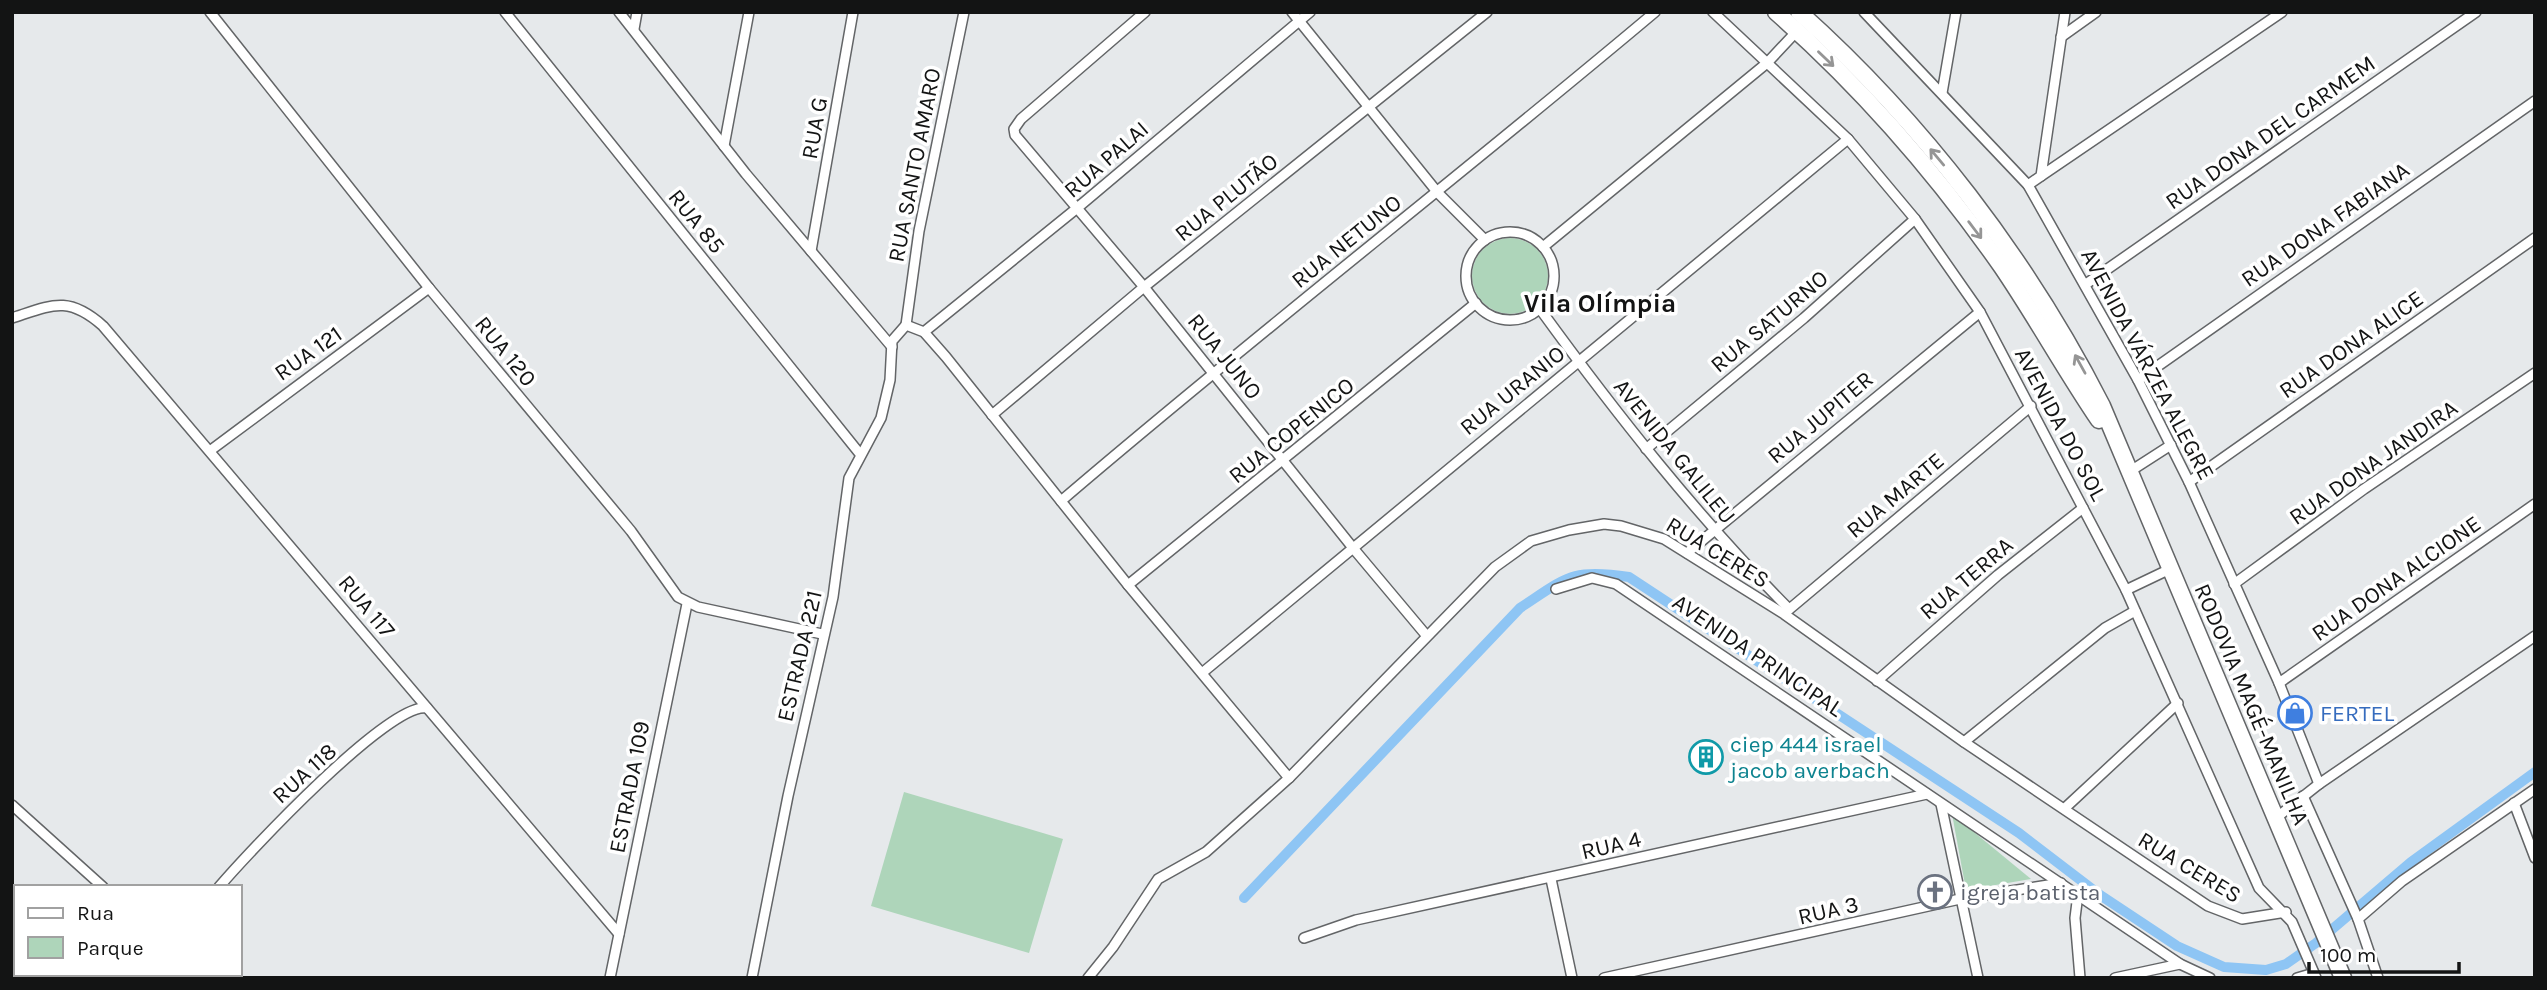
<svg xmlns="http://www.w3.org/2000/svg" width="2547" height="990" font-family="Karla,sans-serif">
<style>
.green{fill:#aed5ba}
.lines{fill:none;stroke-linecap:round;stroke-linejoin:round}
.canal{stroke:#8ec5f4;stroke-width:10}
.minor-casing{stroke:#636567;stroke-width:12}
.trunk-casing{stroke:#636567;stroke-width:19}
.minor{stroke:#fff;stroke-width:9}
.trunk{stroke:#fff;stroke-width:16}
.oneway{stroke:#959595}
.labels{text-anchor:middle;stroke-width:7;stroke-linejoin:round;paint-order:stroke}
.street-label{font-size:23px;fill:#131414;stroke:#fff}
.shop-label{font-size:23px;fill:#366cbe;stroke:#fff;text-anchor:start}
.culture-label{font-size:23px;fill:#0d838f;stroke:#fff;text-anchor:start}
.worship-label{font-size:23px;fill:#5b616d;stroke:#fff;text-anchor:start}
.quarter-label{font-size:26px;font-weight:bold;fill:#131414;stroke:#fff}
</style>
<rect width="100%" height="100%" fill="#e6e9eb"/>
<g class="green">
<circle cx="1510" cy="276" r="38"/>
<path d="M904,792L1063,839L1029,953L871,906Z"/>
<path d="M1952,814L2031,879L1966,890Z"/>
</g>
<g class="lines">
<path class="canal" d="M1244,898L1520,608C1567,577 1572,568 1629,577L2019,833L2100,895L2177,946L2224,967L2266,970L2286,964L2316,943L2411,862L2535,772"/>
<g class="minor-casing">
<g id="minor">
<path d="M210,12L429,288L631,531L678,597L698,607L822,634"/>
<path d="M505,12L860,454"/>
<path d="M619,12L746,174L892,347"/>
<path d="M1145,12L1021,119L1014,129L1015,135L1144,287L1353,548L1426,635"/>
<path d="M1292,12L1438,193L1485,240"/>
<path d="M1713,12L1848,139L1915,219L1980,312L2126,590L2259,888L2292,922L2314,973"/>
<path d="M1864,12L2028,185L2138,380L2189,482L2279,683L2319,784"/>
<path d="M634,29L637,12"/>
<path d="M2061,37L2096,12"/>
<path d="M1942,93L1956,12"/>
<path d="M724,146L749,12"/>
<path d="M2041,176L2282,12"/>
<path d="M2028,185L2041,176L2065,12"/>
<circle cx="1510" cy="276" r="44"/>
<path d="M1543,247L1767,63L1797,31"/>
<path d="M811,251L853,12"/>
<path d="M2086,284L2476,12"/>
<path d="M1540,309C1617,415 1697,516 1789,609"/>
<path d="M12,318C52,305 68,295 103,326L619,934"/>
<path d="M906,325L919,231L964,12"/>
<path d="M924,332L1076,209L1310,12"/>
<path d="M2138,380L2535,101"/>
<path d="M992,415L1144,287L1487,12"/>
<path d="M1646,449L1804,318L1915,219"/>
<path d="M211,450L429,288"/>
<path d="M2129,472L2171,445"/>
<path d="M2189,482L2535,238"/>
<path d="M1061,501C1256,334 1459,177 1655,12"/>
<path d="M1687,553L1980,312"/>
<path d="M2234,584L2364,489L2535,373"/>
<path d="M1128,585L1476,303"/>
<path d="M1556,589L1592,578L1616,584L2180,964L2210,978"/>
<path d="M2126,590L2170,569"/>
<path d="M1786,612L2031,406"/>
<path d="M1202,673L1848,139"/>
<path d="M1877,681L1998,575L2083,508"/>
<path d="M2279,683L2535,504"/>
<path d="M1964,742L2105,628L2135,611"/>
<path d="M2303,796L2358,919"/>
<path d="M2514,803L2535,858"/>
<path d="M1941,804L1978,978"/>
<path d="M12,805L103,887"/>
<path d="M2065,808L2178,703"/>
<path d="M2276,818L2319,784L2535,636"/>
<path d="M1551,879L1572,978"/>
<path d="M219,887C247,854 390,701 427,708"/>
<path d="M2078,894L2075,918L2080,978"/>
<path d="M1304,938L1356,920L1927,794"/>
<path d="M198,974L202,978"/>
<path d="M610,978L687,604"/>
<path d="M752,978L788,796L833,597L849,478L881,418L890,380L892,341L906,325L924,332L946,357L1128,585L1289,778"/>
<path d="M1088,978L1113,947L1158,879L1206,852L1289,778L1495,567L1531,541L1569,530L1604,524L1621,526L1664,539L1784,614L1964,742L2208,906L2242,919L2286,912"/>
<path d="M1604,978L1960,899L2061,883"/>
<path d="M2115,978L2180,964"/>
<path d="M2297,978L2314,973L2316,978"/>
<path d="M2378,978L2358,919L2402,881L2535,789"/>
</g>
</g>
<g class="trunk-casing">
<g id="trunk">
<path d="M1776,12C1861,87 1937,174 2002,267C2036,317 2065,370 2099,420"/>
<path d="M1799,12C1922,122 2027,259 2102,406L2343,978"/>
</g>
</g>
<use href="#minor" class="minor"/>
<use href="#trunk" class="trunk"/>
</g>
<defs><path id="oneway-shaft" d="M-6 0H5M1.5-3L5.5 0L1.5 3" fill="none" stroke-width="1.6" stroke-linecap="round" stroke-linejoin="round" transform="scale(1.75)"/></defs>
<g class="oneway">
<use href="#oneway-shaft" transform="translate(1826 59) rotate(44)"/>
<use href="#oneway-shaft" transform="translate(1937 157) rotate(-130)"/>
<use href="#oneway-shaft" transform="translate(1975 230) rotate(53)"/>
<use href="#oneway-shaft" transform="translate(2080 364) rotate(-119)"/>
</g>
<defs>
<g id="shop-ring" transform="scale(1.75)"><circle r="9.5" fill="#fff" stroke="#3f7fe0" stroke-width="1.5"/><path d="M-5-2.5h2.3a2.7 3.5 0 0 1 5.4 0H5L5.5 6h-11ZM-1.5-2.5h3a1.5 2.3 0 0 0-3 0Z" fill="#3f7fe0"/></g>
<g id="building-ring" transform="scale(1.75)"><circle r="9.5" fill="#fff" stroke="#0f9aa8" stroke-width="1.5"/><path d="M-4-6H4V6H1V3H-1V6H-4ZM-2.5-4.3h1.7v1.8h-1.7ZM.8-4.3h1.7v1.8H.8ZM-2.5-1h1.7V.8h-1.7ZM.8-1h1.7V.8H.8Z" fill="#0f9aa8"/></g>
<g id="church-ring" transform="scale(1.75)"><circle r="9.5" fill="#fff" stroke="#6b7280" stroke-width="1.5"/><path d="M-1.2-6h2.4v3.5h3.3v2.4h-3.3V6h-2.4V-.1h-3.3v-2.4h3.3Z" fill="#6b7280"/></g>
</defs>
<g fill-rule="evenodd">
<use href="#shop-ring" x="2295" y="713"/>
<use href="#building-ring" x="1706" y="757"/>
<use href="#church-ring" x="1935" y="892"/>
</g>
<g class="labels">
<g class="street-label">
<text transform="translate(814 128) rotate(-80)" y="8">RUA G</text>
<text transform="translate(2270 132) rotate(-35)" y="8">RUA DONA DEL CARMEM</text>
<text transform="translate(1106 159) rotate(-41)" y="8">RUA PALAI</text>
<text transform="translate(914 165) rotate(-79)" y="8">RUA SANTO AMARO</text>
<text transform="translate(1226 197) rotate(-39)" y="8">RUA PLUTÃO</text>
<text transform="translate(697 221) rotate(51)" y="8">RUA 85</text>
<text transform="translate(2325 224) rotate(-35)" y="8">RUA DONA FABIANA</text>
<text transform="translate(1346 241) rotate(-39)" y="8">RUA NETUNO</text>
<text transform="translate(1769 321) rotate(-40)" y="8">RUA SATURNO</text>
<text transform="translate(2351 344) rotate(-35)" y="8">RUA DONA ALICE</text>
<text transform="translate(506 351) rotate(51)" y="8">RUA 120</text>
<text transform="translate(308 353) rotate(-35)" y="8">RUA 121</text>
<text transform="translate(1225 356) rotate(51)" y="8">RUA JUNO</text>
<text transform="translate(2148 364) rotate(62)" y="8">AVENIDA VÁRZEA ALEGRE</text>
<text transform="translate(1512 390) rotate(-39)" y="8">RUA URANIO</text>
<text transform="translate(1820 417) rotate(-40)" y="8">RUA JUPITER</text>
<text transform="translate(2061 424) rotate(62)" y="8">AVENIDA DO SOL</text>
<text transform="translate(1291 430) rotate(-39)" y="8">RUA COPENICO</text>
<text transform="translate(1675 451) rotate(51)" y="8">AVENIDA GALILEU</text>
<text transform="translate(2373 462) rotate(-35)" y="8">RUA DONA JANDIRA</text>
<text transform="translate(1895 495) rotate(-40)" y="8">RUA MARTE</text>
<text transform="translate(1718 552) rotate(31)" y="8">RUA CERES</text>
<text transform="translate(1966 578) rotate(-40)" y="8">RUA TERRA</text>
<text transform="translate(2396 578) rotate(-35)" y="8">RUA DONA ALCIONE</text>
<text transform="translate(367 606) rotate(50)" y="8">RUA 117</text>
<text transform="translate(1758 655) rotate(34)" y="8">AVENIDA PRINCIPAL</text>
<text transform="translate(799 656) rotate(-77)" y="8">ESTRADA 221</text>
<text transform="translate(2252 704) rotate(67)" y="8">RODOVIA MAGÉ-MANILHA</text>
<text transform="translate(304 773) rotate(-42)" y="8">RUA 118</text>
<text transform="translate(629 787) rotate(-79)" y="8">ESTRADA 109</text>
<text transform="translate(1611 845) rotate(-13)" y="8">RUA 4</text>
<text transform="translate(2190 867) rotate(31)" y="8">RUA CERES</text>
<text transform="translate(1828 910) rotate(-13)" y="8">RUA 3</text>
</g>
<g class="shop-label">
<text x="2320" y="721">FERTEL</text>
</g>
<g class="culture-label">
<text x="1730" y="752">ciep 444 israel<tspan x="1730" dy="26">jacob averbach</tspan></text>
</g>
<g class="worship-label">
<text x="1960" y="900">igreja batista</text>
</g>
<g class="quarter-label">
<text x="1600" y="312">Vila Olímpia</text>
</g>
</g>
<rect width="2547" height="990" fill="none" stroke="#131414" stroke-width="28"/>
<rect x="14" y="885" width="228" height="91" fill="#ffffff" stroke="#a1a1a1" stroke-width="2"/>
<rect x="28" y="908" width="35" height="10" fill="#ffffff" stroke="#a1a1a1" stroke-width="2"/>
<text x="77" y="920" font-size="21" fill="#131414">Rua</text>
<rect x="28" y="937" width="35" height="21" fill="#aed5ba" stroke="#a1a1a1" stroke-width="2"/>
<text x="77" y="955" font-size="21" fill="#131414">Parque</text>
<path d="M2309 962v10h150v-10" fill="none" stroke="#131414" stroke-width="3.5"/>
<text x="2320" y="962" font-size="21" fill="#131414" stroke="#ffffff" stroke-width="5" paint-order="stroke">100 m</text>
</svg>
